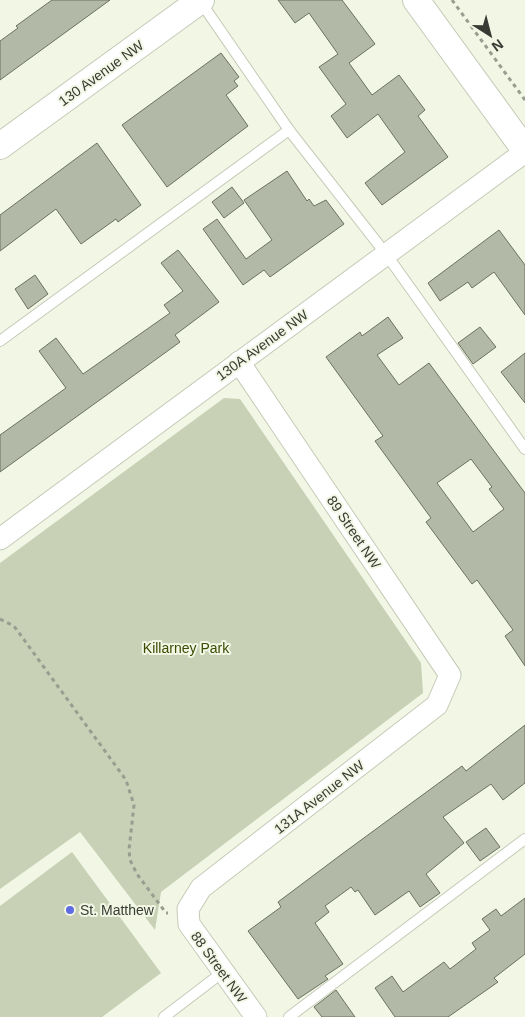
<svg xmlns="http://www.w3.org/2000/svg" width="525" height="1017" font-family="Helvetica,sans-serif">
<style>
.green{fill:#c8d0b5}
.building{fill:#b3b9a7;stroke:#6c7160;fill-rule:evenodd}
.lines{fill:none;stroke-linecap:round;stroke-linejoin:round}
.service-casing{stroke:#c5cbb8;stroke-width:12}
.minor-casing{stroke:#c5cbb8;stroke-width:23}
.tertiary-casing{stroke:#c5cbb8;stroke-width:28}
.path{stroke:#989d8f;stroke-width:3;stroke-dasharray:4 4;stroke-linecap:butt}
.service{stroke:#fff;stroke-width:10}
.minor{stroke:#fff;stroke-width:21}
.tertiary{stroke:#fff;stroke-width:26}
.poi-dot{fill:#5f6be2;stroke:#f1f7e4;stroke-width:2}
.labels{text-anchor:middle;stroke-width:4;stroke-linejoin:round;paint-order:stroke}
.street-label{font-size:14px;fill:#383b33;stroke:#f1f7e4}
.park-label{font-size:14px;fill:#3c4a02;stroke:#f1f7e4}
.poi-label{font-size:14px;fill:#383b33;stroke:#f1f7e4;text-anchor:start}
</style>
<rect width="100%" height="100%" fill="#f1f7e4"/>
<g class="green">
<path d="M224,398L240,399L421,663L423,693L161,892L155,930L80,832L0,889V563Z"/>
<path d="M72,852L161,973L102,1017H0V906Z"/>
</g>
<g class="building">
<path d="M52,0H110L0,80V41L18,28L16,26Z"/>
<path d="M278,0H342L375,44L349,63L372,95L399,75L425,110L418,116L448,157L382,205L365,183L405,152L378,114L347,138L331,116L346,104L319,67L338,54L309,13L295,23Z"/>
<path d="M221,53L239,77L234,81L238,86L226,95L248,126L167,187L122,125Z"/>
<path d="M97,143L141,205L118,222L116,219L81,244L56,209L0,251V215Z"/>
<path d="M287,171L307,201L309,199L314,206L326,200L344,224L270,277L264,270L243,285L203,229L217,219L246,259L272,240L244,200Z"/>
<path d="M232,187L244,203L224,218L212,202Z"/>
<path d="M499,230L525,265V315L494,272L472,288L468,282L440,301L428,283Z"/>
<path d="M178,250L219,302L175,335L180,342L0,472V435L66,388L39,351L56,338L83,374L170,313L164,305L183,291L161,263Z"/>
<path d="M35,275L48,294L28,309L15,289Z"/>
<path d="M388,317L403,338L377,355L399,385L429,363L525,493V666L505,636L513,630L477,580L472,584L426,522L431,518L375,441L383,436L326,357L360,332L362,336ZM471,459L492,487L489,489L504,509L473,532L437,483Z"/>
<path d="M480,327L496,347L473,364L458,343Z"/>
<path d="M525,353V403L501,372Z"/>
<path d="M525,725V783L503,800L491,784L443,817L464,843L426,874L440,893L420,907L409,891L375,915L358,890L355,892L351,887L325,906L329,912L315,923L343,964L325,976L328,979L298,999L248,931L281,907L278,902L342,854L462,766L466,771Z"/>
<path d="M486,828L500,847L480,861L466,842Z"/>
<path d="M525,898V954L494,978L498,982L448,1017H395L375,988L392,976L403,992L444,962L450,969L476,949L472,943L490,930L482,919L496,909L501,916Z"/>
<path d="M336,990L355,1017H322L314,1007Z"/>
</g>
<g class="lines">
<g class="service-casing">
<g id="service">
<path d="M200,1L289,130L386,254L525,449"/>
<path d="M0,341L289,130"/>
<path d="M164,1017L223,972"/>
<path d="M289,1017L525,839"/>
</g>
</g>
<g class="minor-casing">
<g id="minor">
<path d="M239,362L450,675L437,705L201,888L188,909L189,924L256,1017"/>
<path d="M0,539L525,152"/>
</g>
</g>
<g class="tertiary-casing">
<g id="tertiary">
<path d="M416,0L525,150"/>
<path d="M0,146L201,0"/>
</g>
</g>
<g class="path">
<path d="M452,0L525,100"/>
<path d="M0,619L14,626L126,780L134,805L129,850L130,860L137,874L166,913H168"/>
</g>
<use href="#service" class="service"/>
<use href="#minor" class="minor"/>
<use href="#tertiary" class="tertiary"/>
</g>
<circle class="poi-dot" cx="70" cy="910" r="5"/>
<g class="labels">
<g class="street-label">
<text transform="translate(101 73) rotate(-36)" y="5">130 Avenue NW</text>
<text transform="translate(262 345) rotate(-36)" y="5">130A Avenue NW</text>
<text transform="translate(354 532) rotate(56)" y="5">89 Street NW</text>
<text transform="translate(319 797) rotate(-38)" y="5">131A Avenue NW</text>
<text transform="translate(219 967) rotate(54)" y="5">88 Street NW</text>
</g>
<g class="park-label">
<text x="186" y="653">Killarney Park</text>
</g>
<g class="poi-label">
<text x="80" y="915">St. Matthew</text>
</g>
</g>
<g transform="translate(490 35) rotate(144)" stroke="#f1f7e4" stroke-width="4" paint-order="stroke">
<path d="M0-4L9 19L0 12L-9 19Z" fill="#383b33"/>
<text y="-8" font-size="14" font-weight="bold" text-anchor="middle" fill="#383b33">N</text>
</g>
</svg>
